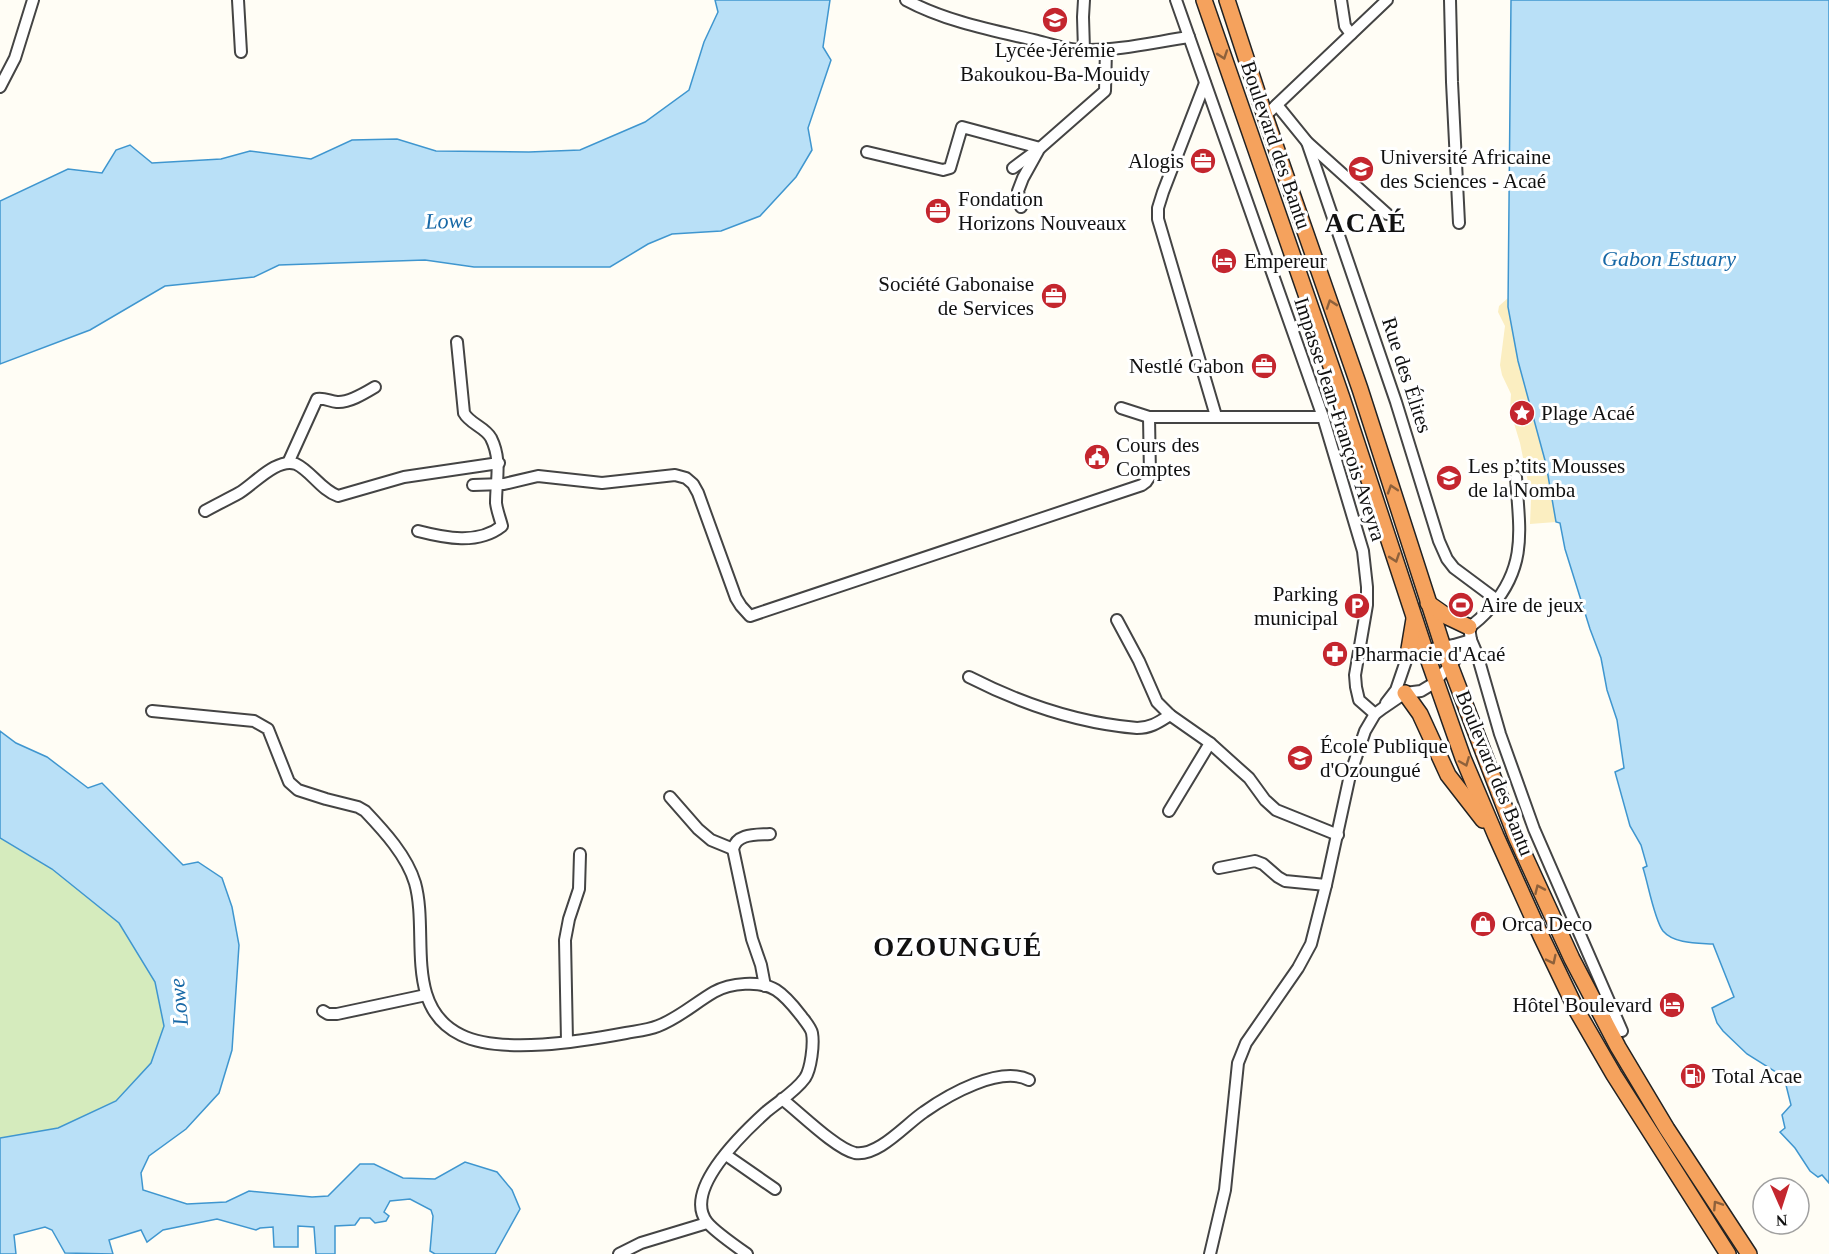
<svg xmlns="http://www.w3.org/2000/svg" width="1829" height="1254" font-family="Georgia,serif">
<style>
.green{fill:#d5ebbd}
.sand{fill:#fbeec1}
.water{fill:#b9e0f7;stroke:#3f96cf;stroke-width:1.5}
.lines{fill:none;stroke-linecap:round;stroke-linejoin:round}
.minor-casing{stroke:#444;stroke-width:14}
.highway-casing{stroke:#222;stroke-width:18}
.minor{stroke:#fff;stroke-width:10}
.highway{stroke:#f5a25d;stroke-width:15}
.oneway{stroke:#8e613b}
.labels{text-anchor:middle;stroke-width:6;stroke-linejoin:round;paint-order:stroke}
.poi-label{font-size:21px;fill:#111;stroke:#fff;text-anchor:start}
.street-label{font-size:21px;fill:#111;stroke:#fff}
.water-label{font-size:22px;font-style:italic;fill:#1768a6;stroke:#fff}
.district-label{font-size:27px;font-weight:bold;letter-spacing:1.5px;fill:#111;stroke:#fff}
</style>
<rect width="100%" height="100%" fill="#fffdf5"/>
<path class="green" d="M0,838L52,869L119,923L155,982L164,1026L151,1063L116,1101L58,1128L0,1138Z"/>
<path class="sand" d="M1508,298L1518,361L1546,464L1556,522L1530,524L1531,499L1528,482L1520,443L1510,410L1511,394L1502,375L1500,365L1505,326L1498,312L1499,306Z"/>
<g class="water">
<path d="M715,0H830L823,47L831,60L808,128L812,150L796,177L760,216L721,231L672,234L648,244L610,267H474L425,260L279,265L254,277L165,286L90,330L0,364V201L68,169L102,173L116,150L130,145L152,163L221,159L250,151L311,159L352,140L397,139L436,151L529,152L580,150L645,122L689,90L704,42L718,12Z"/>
<path d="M1511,0H1829V1183L1822,1175L1818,1177L1810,1171L1795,1148L1780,1132L1785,1128L1782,1115L1791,1105L1784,1077L1747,1054L1723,1031L1717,1023L1712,1008L1734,997L1713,944C1698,943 1674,944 1663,931C1654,919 1648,883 1643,868L1647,866L1641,845L1630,826L1615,772L1624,768L1617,720L1607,690L1601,658L1590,629L1565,549L1560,523L1556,522L1546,464L1518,361L1508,307Z"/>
<path d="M0,731L16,743L47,757L88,788L102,783L183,865L198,862L222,878L232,907L239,945L232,1050L219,1093L186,1129L149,1156L141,1173L143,1190L187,1204L226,1202L249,1191L312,1197L328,1196L360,1164H374L403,1178L435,1179L465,1162L497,1172L512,1190L520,1209L495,1254H435L430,1251L433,1216L431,1210L410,1199L390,1201L384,1212L389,1216L386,1221L375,1223L370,1218H360L355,1225L335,1226V1254H316L314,1227L298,1226V1247H274L273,1227L260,1228L256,1230L217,1219L163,1230L147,1242L141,1230L109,1240L113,1254L65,1253L52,1230L45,1227L14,1235L16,1254H0V1138L58,1128L116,1101L151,1063L164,1026L155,982L119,923L52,869L0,838Z"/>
</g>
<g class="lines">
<g class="minor-casing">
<g id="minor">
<path d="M238,0L241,52"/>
<path d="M906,0C945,21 991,30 1034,40C1050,44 1067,50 1084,50C1117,51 1155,42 1189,37"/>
<path d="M1176,0L1323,417L1363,551L1367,587V605L1355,675L1356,687L1359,700L1375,714"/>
<path d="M1341,0L1345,26L1351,34"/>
<path d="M1450,0L1452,82L1459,223"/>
<path d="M1084,50L1083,17L1084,0"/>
<path d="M1205,83L1163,192L1158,208V219L1216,416"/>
<path d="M0,87L15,58L33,0"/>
<path d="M1277,105L1307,142L1387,214"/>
<path d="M1265,116L1387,0"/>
<path d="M1307,142L1396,402L1439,541L1447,559L1454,568L1497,600"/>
<path d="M867,152L943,170L950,168L962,127L1040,148"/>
<path d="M1013,168L1040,148L1105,91L1106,49"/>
<path d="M1021,207L1018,191L1023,178L1038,151"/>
<path d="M1121,408L1149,417H1323"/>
<path d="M288,463L317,399C325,398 329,401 337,402C349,403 365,393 375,387"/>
<path d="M1516,477C1519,527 1528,564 1492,606C1485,614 1479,621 1469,627L1471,640L1477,654L1500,734L1534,829L1622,1031"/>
<path d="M473,485L504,484L538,476L602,483L675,475L686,478L693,484L698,493L736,598L741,606L750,616L1142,485L1146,482L1150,476L1149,417"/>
<path d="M205,511C216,505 228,499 239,493C253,485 277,457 296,464C311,471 321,490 338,496L404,477L499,463"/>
<path d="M418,531C445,538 478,545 502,526C500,518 497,511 496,503C496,480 502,460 491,438C485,427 470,424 464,413L457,342"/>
<path d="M1117,620L1139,661L1157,702L1170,715L1210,743L1240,770L1249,778L1265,800L1276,810L1338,835"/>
<path d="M969,677C1022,704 1077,723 1137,728C1151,728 1159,722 1170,715"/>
<path d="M1386,703L1396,690L1408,655L1411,653L1454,645L1471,640"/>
<path d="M152,711L254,721L268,729L289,782L298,790L326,799L358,807L365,811C384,831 407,856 415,883C429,933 403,1007 461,1035C502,1055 583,1041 626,1033C637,1031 648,1030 658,1026C679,1018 695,1003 714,992C730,983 760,980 776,990C787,997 795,1008 802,1017C805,1021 811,1028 812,1033C814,1044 811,1069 805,1078C795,1092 779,1101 766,1112C744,1132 682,1190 707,1222C714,1231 737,1247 747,1254"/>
<path d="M670,797L698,829L711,840L733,849"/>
<path d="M1169,811L1210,743"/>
<path d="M1219,868L1255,861L1263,864L1278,877L1285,881L1326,885"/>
<path d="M765,986L761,965L752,939L733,849C737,833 756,835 770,834"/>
<path d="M323,1011L328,1014H337L426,995"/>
<path d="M567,1041L565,940L569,919L579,889L580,854"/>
<path d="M782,1099C799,1112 836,1149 855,1153C878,1157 906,1124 924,1112C948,1095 1000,1065 1029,1080"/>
<path d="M726,1155L775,1189"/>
<path d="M619,1254L641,1243L707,1223"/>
<path d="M1210,1254L1225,1190L1238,1063L1246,1043L1298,968L1311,944L1326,885L1350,775L1365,731L1375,714L1383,708L1405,693L1421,691L1431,685L1450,666L1471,640"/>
</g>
</g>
<g class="highway-casing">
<g id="highway">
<path d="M1204,0L1342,398L1425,650L1463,758L1496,836L1541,936L1577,1011L1614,1075L1728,1254"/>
<path d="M1227,0L1265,116L1360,389L1443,647L1516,837L1572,959L1618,1047L1667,1129L1749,1254"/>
<path d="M1428,603L1448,617L1469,627"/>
<path d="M1408,655L1414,619"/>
<path d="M1405,693L1420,714L1448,775L1483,820"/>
</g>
</g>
<use href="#minor" class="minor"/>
<use href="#highway" class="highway"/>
</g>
<defs><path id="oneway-chevron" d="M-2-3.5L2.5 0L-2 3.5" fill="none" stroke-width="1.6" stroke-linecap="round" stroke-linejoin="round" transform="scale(1.5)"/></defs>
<g class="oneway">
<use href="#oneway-chevron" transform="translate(1223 55) rotate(71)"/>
<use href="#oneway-chevron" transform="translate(1331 304) rotate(-109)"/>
<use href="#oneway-chevron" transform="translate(1392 489) rotate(-108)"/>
<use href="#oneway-chevron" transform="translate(1395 558) rotate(71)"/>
<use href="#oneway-chevron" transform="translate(1465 762) rotate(68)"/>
<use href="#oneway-chevron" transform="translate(1539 889) rotate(-114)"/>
<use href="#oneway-chevron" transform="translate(1552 960) rotate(64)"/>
<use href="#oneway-chevron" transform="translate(1717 1205) rotate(-123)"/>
</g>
<defs>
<g id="school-disc" transform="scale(1.35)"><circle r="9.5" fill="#c4262e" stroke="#fff"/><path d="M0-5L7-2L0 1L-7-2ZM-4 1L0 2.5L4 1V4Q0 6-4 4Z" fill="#fff"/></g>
<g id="office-disc" transform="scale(1.35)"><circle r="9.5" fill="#c4262e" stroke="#fff"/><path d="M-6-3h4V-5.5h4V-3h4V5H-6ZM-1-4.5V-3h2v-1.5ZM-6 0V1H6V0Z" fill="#fff"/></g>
<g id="university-disc" transform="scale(1.35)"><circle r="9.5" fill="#c4262e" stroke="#fff"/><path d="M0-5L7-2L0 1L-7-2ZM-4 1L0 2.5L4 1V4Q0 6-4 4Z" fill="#fff"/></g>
<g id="hotel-disc" transform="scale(1.35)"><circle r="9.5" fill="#c4262e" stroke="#fff"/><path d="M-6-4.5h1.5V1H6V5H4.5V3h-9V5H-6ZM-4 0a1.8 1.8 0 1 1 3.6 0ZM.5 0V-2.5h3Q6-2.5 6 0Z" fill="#fff"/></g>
<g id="sight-disc" transform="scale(1.35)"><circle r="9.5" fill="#c4262e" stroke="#fff"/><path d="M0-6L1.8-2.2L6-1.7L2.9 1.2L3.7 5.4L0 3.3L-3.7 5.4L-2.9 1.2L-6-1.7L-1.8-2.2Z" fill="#fff"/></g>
<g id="civic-disc" transform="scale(1.35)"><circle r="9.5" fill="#c4262e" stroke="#fff"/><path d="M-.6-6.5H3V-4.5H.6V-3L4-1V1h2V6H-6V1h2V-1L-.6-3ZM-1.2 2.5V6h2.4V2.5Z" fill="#fff"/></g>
<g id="stadium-disc" transform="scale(1.35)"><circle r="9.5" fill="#c4262e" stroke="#fff"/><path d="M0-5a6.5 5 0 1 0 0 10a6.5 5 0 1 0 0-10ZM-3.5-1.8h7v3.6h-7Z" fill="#fff"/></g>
<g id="parking-disc" transform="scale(1.35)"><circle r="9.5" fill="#c4262e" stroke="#fff"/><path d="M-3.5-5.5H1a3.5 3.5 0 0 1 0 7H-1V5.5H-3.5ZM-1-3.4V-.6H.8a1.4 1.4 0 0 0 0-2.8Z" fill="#fff"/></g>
<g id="pharmacy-disc" transform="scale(1.35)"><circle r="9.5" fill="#c4262e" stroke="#fff"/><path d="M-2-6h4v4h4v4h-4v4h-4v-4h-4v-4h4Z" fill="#fff"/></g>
<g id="shop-disc" transform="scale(1.35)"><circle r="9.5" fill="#c4262e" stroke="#fff"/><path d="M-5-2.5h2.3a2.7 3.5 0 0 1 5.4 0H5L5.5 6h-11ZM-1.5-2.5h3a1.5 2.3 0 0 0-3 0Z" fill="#fff"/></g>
<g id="fuel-disc" transform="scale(1.35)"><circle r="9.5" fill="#c4262e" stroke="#fff"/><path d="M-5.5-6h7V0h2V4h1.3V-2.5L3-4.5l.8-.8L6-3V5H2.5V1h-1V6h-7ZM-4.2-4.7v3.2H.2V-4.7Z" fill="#fff"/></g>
</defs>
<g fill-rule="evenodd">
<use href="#school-disc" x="1055" y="20"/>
<use href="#office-disc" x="1203" y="161"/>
<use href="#university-disc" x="1361" y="169"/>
<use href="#office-disc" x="938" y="211"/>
<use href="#hotel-disc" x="1224" y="261"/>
<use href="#office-disc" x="1054" y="296"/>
<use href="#office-disc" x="1264" y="366"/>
<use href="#sight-disc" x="1522" y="413"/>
<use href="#civic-disc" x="1097" y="457"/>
<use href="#school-disc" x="1449" y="478"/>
<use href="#stadium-disc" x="1461" y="605"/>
<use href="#parking-disc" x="1357" y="606"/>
<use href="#pharmacy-disc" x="1335" y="654"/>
<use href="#school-disc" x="1300" y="758"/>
<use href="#shop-disc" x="1483" y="924"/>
<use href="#hotel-disc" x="1672" y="1005"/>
<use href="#fuel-disc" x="1693" y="1076"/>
</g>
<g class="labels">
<g class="poi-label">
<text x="1055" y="57" text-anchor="middle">Lycée Jérémie<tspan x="1055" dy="24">Bakoukou-Ba-Mouidy</tspan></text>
<text x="1380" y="164">Université Africaine<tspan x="1380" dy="24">des Sciences - Acaé</tspan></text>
<text x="1184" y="168" text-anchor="end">Alogis</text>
<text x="958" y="206">Fondation<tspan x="958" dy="24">Horizons Nouveaux</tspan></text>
<text x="1244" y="268">Empereur</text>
<text x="1034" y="291" text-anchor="end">Société Gabonaise<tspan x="1034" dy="24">de Services</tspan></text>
<text x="1244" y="373" text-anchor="end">Nestlé Gabon</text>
<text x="1541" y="420">Plage Acaé</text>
<text x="1116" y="452">Cours des<tspan x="1116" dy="24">Comptes</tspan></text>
<text x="1468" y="473">Les p’tits Mousses<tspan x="1468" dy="24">de la Nomba</tspan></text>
<text x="1338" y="601" text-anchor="end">Parking<tspan x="1338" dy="24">municipal</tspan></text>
<text x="1480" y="612">Aire de jeux</text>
<text x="1354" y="661">Pharmacie d'Acaé</text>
<text x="1320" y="753">École Publique<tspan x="1320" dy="24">d'Ozoungué</tspan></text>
<text x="1502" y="931">Orca Deco</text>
<text x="1652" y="1012" text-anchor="end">Hôtel Boulevard</text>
<text x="1712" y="1083">Total Acae</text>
</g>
<g class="street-label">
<text transform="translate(1276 145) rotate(71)" y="7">Boulevard des Bantu</text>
<text transform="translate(1407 375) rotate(72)" y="7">Rue des Élites</text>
<text transform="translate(1340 419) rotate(72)" y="7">Impasse Jean-François Aveyra</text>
<text transform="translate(1495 773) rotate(68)" y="7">Boulevard des Bantu</text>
</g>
<g class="water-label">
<text transform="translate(449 220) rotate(-2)" y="8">Lowe</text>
<text x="1669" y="266">Gabon Estuary</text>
<text transform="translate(178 1002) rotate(-95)" y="8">Lowe</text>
</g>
<g class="district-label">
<text x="1366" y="232">ACAÉ</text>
<text x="958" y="956">OZOUNGUÉ</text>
</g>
</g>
<g transform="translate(1781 1206) rotate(177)"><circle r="28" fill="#ffffff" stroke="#a0a0a0" stroke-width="1.5"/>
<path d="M0-4.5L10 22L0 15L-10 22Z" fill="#c4262e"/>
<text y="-9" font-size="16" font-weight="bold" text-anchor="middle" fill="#111111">N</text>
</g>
</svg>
